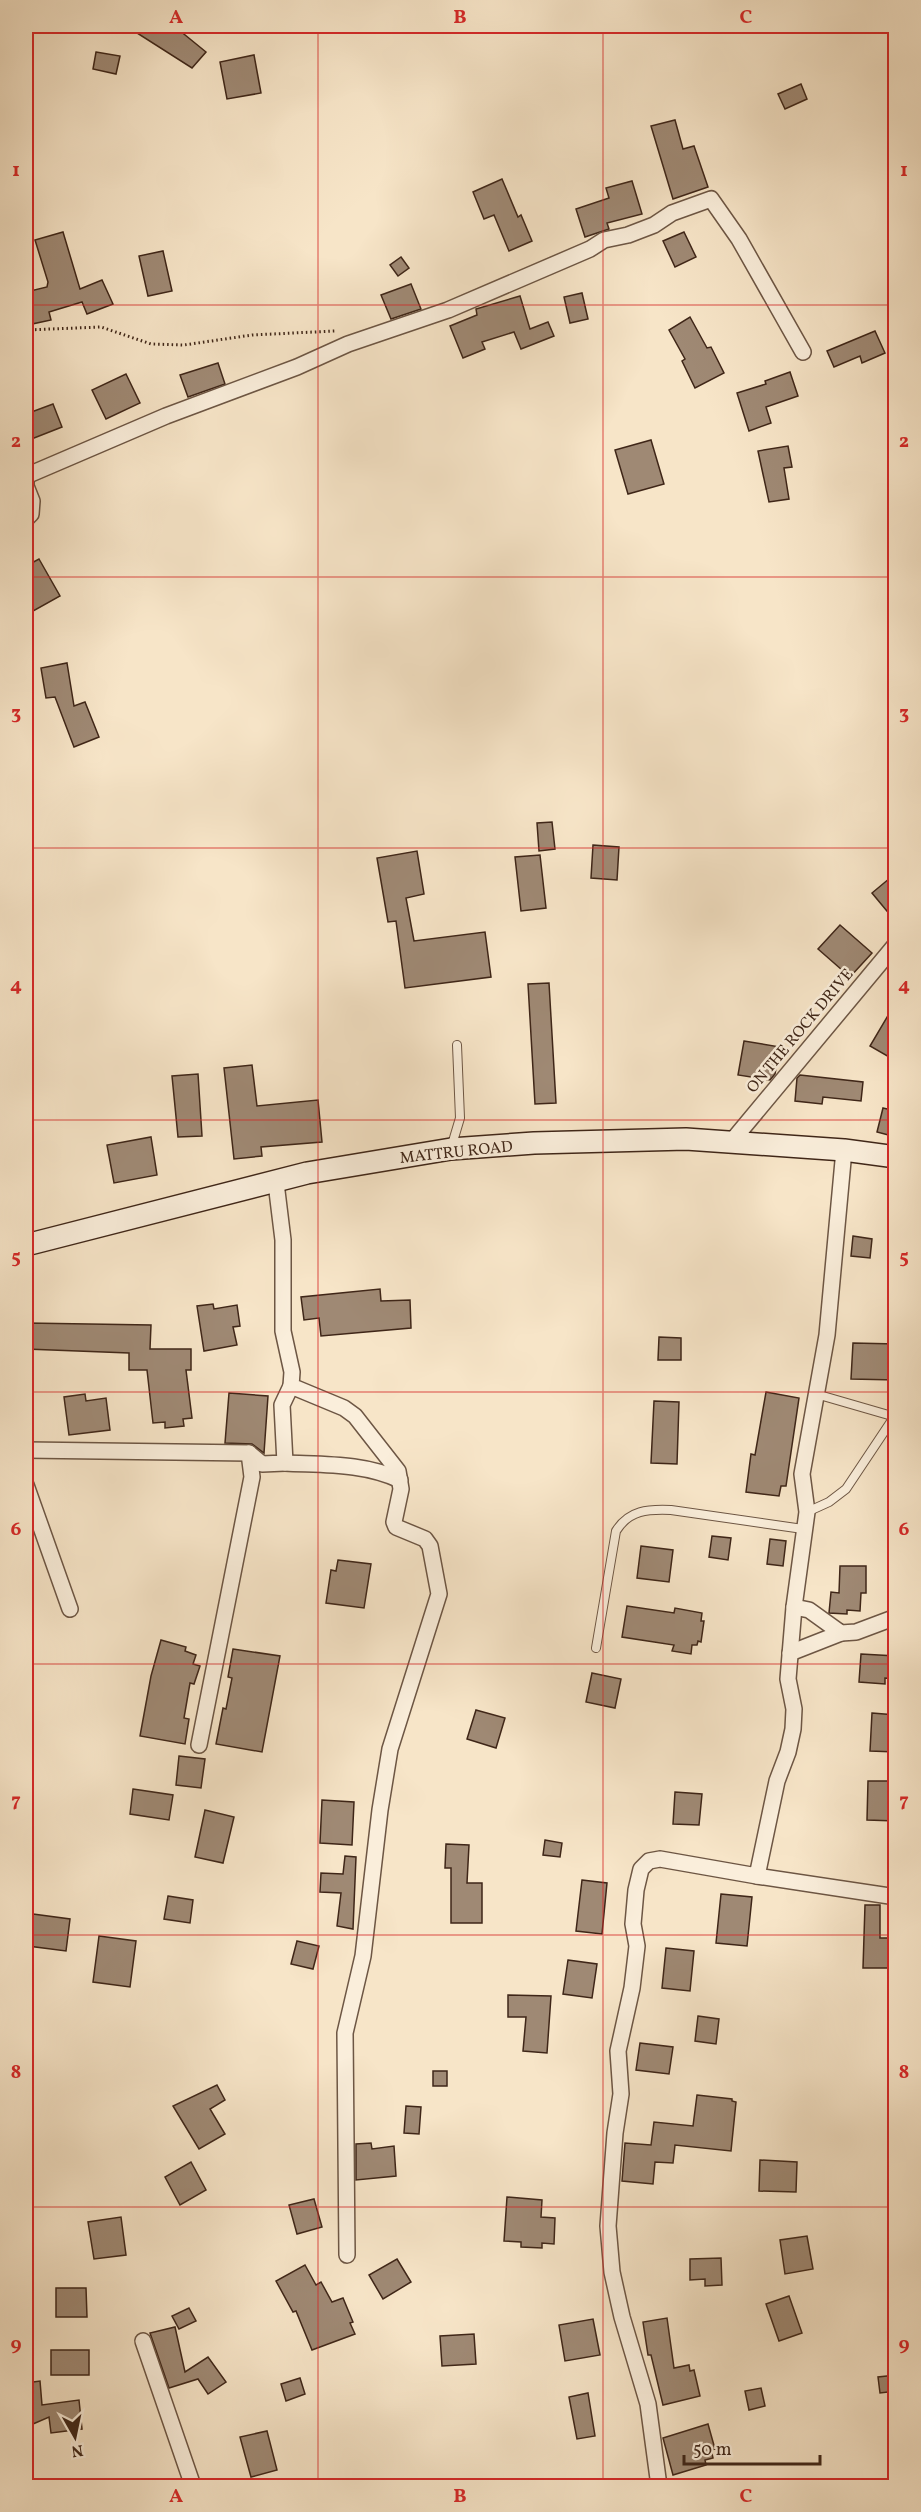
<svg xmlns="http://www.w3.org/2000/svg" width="921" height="2512" font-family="Vollkorn,serif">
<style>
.building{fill:#9f8974;stroke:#3f2618;stroke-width:1.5}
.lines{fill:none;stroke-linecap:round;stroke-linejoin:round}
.service-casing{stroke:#6d5644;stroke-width:10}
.minor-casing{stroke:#6d5644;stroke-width:18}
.secondary-casing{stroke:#3f2618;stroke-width:24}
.path{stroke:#3f2618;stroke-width:3;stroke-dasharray:1.5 3;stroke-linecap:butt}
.service{stroke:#faeedb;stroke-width:8}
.minor{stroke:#faeedb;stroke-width:15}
.secondary{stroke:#faeedb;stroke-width:21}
.grid{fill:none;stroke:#d62828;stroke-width:1.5;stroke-opacity:0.55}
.labels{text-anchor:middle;stroke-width:5;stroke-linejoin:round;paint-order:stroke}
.street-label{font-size:16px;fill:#3f2618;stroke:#faeedb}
.neatline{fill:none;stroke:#d62828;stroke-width:2}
.grid-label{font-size:20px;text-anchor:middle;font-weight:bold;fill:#d62828}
</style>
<rect width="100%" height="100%" fill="#f7e5c8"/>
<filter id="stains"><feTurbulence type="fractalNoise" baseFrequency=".00333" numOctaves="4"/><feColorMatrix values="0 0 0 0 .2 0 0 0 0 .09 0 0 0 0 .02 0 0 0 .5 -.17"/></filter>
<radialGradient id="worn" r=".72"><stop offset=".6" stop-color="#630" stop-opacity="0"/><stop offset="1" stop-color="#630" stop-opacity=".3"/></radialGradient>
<g class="building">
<path d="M126,26H174L206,52L192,68Z"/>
<path d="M96,52L120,56L116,74L93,69Z"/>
<path d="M254,55L261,93L227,99L220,62Z"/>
<path d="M801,84L807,99L785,109L778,94Z"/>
<path d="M675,120L683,149L694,146L708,187L673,199L651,126Z"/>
<path d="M502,179L518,217L521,215L532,241L509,251L494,215L484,219L473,192Z"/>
<path d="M632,181L642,214L607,223L609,229L585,237L576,209L609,198L606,188Z"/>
<path d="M63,232L80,289L102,280L113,304L87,314L82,302L49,312L51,320L32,324L26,292L47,287L48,282L35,240Z"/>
<path d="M684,232L696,257L675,267L663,241Z"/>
<path d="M163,251L172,291L148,296L139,256Z"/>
<path d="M401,257L409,268L398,276L390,265Z"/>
<path d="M411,284L421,309L391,319L381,295Z"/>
<path d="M582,293L588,319L570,323L564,297Z"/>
<path d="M520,296L530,329L548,322L554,336L521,349L514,332L482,342L485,349L463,358L450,326L477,315L476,309Z"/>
<path d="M690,317L707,348L711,347L724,373L695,388L682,361L685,359L669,330Z"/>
<path d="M875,331L885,353L862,363L860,356L834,367L827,351Z"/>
<path d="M218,363L225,384L188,397L180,375Z"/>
<path d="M790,372L798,396L766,407L771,423L749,431L737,393L766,384L765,381Z"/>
<path d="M126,374L140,403L106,419L92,390Z"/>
<path d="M53,404L62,427L29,440L26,430V414Z"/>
<path d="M651,440L664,484L628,494L615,450Z"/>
<path d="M788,446L792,467L784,468L789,499L769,502L758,451Z"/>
<path d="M39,559L60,596L26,615V566Z"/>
<path d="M67,663L74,706L85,702L99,737L74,747L55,697L46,698L41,668Z"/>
<path d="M552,822L555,849L539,851L537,823Z"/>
<path d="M593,845L619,847L617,880L591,878Z"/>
<path d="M417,851L424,894L406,898L414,941L485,932L491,977L405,988L396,921L388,922L377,858Z"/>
<path d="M540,855L546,908L521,911L515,857Z"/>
<path d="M896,873V922L872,893Z"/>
<path d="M840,925L872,953L850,977L818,949Z"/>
<path d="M549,983L556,1103L535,1104L528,984Z"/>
<path d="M896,1002V1061L870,1046Z"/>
<path d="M744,1041L780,1047L775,1074L770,1080L738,1075Z"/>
<path d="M252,1065L257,1106L318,1100L322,1142L261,1147L262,1156L234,1159L224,1068Z"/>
<path d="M198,1074L202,1136L178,1137L172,1076Z"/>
<path d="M800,1075L863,1082L861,1101L823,1097L822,1104L795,1101L797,1078Z"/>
<path d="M883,1108L896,1111V1137L877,1132Z"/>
<path d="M151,1137L157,1175L114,1183L107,1145Z"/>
<path d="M853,1236L872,1239L870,1258L851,1256Z"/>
<path d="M380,1289L381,1301L410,1300L411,1328L321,1336L319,1318L304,1320L301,1297Z"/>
<path d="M213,1304L214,1309L237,1305L240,1326L233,1327L237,1345L204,1351L197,1306Z"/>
<path d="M26,1323L151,1325L150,1349H191V1370H186L192,1418L183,1419L184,1426L165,1428V1422L153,1423L147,1370H129V1353L26,1349Z"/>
<path d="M659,1337L681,1338V1360H658Z"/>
<path d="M853,1343L896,1344V1380L851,1379Z"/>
<path d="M766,1392L799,1398L786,1486H781L779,1496L746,1492L751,1454L755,1455Z"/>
<path d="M229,1393L268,1396L264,1453L252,1444L225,1443Z"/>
<path d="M85,1394L86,1401L106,1398L110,1430L69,1435L64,1397Z"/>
<path d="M654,1401L679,1402L677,1464L651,1463Z"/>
<path d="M712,1536L731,1538L728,1560L709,1557Z"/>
<path d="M770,1539L786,1541L783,1566L767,1564Z"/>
<path d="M641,1546L673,1550L669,1582L637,1578Z"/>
<path d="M338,1560L371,1564L364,1608L326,1603L331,1570L336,1571Z"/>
<path d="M840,1566H866V1593H861L860,1611L847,1610V1614L829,1613L831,1592L839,1593Z"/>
<path d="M627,1606L674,1613L675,1608L702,1613L701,1621H704L701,1642L698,1641L697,1645H692L691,1654L672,1651L674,1645L622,1637Z"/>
<path d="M161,1640L186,1647L185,1651L196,1655L193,1664L200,1666L194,1684L190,1683L184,1718L189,1719L185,1744L140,1736L151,1676Z"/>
<path d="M233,1649L280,1656L262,1752L216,1744L223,1708L226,1709L232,1678L228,1677Z"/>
<path d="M861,1654L896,1656V1679L885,1678V1684L859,1682Z"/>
<path d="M592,1673L621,1679L615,1708L586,1702Z"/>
<path d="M476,1710L505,1718L496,1748L467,1739Z"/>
<path d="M872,1713L896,1715V1752L870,1751Z"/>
<path d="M179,1756L205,1759L201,1788L176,1785Z"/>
<path d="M868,1781H896V1821L867,1820Z"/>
<path d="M133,1789L173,1795L169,1820L130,1814Z"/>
<path d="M675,1792L702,1794L699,1825L673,1824Z"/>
<path d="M322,1800L354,1802L352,1845L320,1843Z"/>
<path d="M205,1810L234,1817L223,1863L195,1857Z"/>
<path d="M545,1840L562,1843L560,1857L543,1855Z"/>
<path d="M446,1844L469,1845L467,1883H482V1923H451V1868H445Z"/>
<path d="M345,1856L356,1857L353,1929L337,1926L341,1893L320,1892L321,1873L343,1874Z"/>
<path d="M582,1880L607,1883L602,1934L576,1931Z"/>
<path d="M721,1894L752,1897L747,1946L716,1943Z"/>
<path d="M168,1896L193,1900L190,1923L164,1919Z"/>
<path d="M865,1905H880V1938H891V1968H863Z"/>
<path d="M33,1914L70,1919L66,1951L28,1946Z"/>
<path d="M99,1936L136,1941L130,1987L93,1982Z"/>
<path d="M297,1941L319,1946L313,1969L291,1964Z"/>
<path d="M666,1948L694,1951L690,1991L662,1988Z"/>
<path d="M568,1960L597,1964L592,1998L563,1994Z"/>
<path d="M508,1995L551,1996L547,2053L523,2051L526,2017H508Z"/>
<path d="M698,2016L719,2019L716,2044L695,2041Z"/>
<path d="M640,2043L673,2047L669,2074L636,2070Z"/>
<rect x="433" y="2071" width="14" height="15"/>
<path d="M217,2085L225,2100L210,2109L225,2134L199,2149L173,2106Z"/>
<path d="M697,2095L732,2099V2101L736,2102L731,2151L675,2145L673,2163L655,2162L653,2184L622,2181L625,2143L651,2145L654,2122L693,2126Z"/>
<path d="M406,2106L421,2107L419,2134L404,2133Z"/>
<path d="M371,2143L372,2149L394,2146L396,2176L356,2180V2144Z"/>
<path d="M760,2160L797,2162L796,2192L759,2191Z"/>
<path d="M191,2162L206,2190L180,2205L165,2177Z"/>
<path d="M507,2197L542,2200L541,2217L555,2218L554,2244L542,2243V2248L521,2247V2242L504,2241Z"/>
<path d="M314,2199L322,2227L297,2234L289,2205Z"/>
<path d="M121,2217L126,2255L94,2259L88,2222Z"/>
<path d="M807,2236L813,2269L785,2274L780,2240Z"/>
<path d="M721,2258L722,2285L705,2286V2279L690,2280V2259Z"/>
<path d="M397,2259L411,2282L383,2299L369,2275Z"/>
<path d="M305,2265L316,2285L321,2282L332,2302L343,2298L353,2322L350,2323L355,2334L312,2350L296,2311L293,2312L276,2281Z"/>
<path d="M56,2288H86L87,2317H56Z"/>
<path d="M789,2296L802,2333L779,2341L766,2304Z"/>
<path d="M189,2308L196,2321L179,2329L172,2316Z"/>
<path d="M667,2318L674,2368L689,2365L690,2371L694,2370L700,2396L663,2405L651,2355H648L643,2322Z"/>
<path d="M593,2319L600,2355L565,2361L559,2325Z"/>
<path d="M175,2327L185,2372L208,2357L226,2382L208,2394L198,2379L169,2388L150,2333Z"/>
<path d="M474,2334L476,2364L442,2366L440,2336Z"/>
<rect x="51" y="2350" width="38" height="25"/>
<path d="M896,2375V2391L880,2393L878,2377Z"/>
<path d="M300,2378L305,2394L286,2401L281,2384Z"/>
<path d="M40,2381L42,2405L79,2400L82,2429L51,2433L49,2417L26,2427V2383Z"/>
<path d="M761,2388L765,2406L749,2410L745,2391Z"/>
<path d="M588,2393L595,2436L577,2439L569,2397Z"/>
<path d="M708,2424L715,2449L711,2450L713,2458L705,2460L706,2465L673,2475L663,2438Z"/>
<path d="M267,2431L277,2470L251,2477L240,2437Z"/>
</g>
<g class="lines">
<g class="service-casing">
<g id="service">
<path d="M451,1148L460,1118L457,1045"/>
<path d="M816,1394L892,1416"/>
<path d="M807,1512L829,1502L846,1489L896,1414"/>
<path d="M596,1648L616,1531C629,1510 648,1509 671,1510L803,1529"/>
</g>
</g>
<g class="minor-casing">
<g id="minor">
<path d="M26,483V476L166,416L297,367L348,344L448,310L590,249L604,240L628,235L654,225L672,213L711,199L739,239L803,352"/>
<path d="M26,486L32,501L31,514L26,519"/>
<path d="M732,1141L896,944"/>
<path d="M276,1183L283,1240V1331L292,1372L291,1386L344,1408L355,1416L398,1471L401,1489L394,1522L396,1527L425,1539L430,1546L439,1594L390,1749L380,1810L363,1956L345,2033L347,2255"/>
<path d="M26,1450L249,1453"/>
<path d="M285,1463C324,1465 364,1463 400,1480"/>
<path d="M26,1485L70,1609"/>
<path d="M794,1607L809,1610L841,1633L856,1632L896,1617"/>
<path d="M790,1653L841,1633"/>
<path d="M199,1745L252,1477L249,1453L262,1464L285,1463L282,1405L291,1386"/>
<path d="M757,1876L896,1897"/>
<path d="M143,2341L193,2486"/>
<path d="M659,2486L648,2404L622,2317L612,2272L608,2226L615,2133L621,2094L618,2051L632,1988L637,1946L633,1924L636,1890L641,1869L649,1861L660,1859L757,1876L777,1781L788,1752L793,1729L794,1709L788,1679L794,1607L807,1512L802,1474L827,1335L844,1150"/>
</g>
</g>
<g class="secondary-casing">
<path id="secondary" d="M26,1245L307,1173L451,1149L534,1143L686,1139L844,1150L896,1157"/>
</g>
<path class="path" d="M26,330L101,327L151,344L184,345L252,335L335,331"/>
<use href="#service" class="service"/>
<use href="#minor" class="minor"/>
<use href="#secondary" class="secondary"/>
</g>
<path class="grid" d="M318,26V2486M603,26V2486M26,305H896M26,577H896M26,848H896M26,1120H896M26,1392H896M26,1664H896M26,1935H896M26,2207H896"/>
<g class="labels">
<g class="street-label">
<text transform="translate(799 1030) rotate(-50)" y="6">ON THE ROCK DRIVE</text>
<text transform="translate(456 1151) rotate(-6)" y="6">MATTRU ROAD</text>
</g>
</g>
<rect width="921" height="2512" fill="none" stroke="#f7e5c8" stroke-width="66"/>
<g transform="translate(75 2437) rotate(171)" stroke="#faeedb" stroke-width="4.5" paint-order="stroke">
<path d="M0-4.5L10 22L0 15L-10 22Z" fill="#3f2618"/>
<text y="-9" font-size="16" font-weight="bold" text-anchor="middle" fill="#3f2618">N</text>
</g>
<path d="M684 2455v9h136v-9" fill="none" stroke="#3f2618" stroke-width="3"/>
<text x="693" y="2455" font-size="18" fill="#3f2618" stroke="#faeedb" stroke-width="4.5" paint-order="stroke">50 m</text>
<rect x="33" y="33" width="855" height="2446" class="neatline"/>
<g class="grid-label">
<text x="176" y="23">A</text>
<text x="460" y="23">B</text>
<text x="746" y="23">C</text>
<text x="16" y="176">1</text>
<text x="904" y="176">1</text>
<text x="16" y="447">2</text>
<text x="904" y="447">2</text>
<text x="16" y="719">3</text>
<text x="904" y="719">3</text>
<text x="16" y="991">4</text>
<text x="904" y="991">4</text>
<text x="16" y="1263">5</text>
<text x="904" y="1263">5</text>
<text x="16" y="1535">6</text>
<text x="904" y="1535">6</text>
<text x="16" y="1806">7</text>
<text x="904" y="1806">7</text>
<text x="16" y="2078">8</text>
<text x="904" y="2078">8</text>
<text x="16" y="2350">9</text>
<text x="904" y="2350">9</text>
<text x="176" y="2502">A</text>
<text x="460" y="2502">B</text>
<text x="746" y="2502">C</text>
</g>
<rect width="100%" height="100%" filter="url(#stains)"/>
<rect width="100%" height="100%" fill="url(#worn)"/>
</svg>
